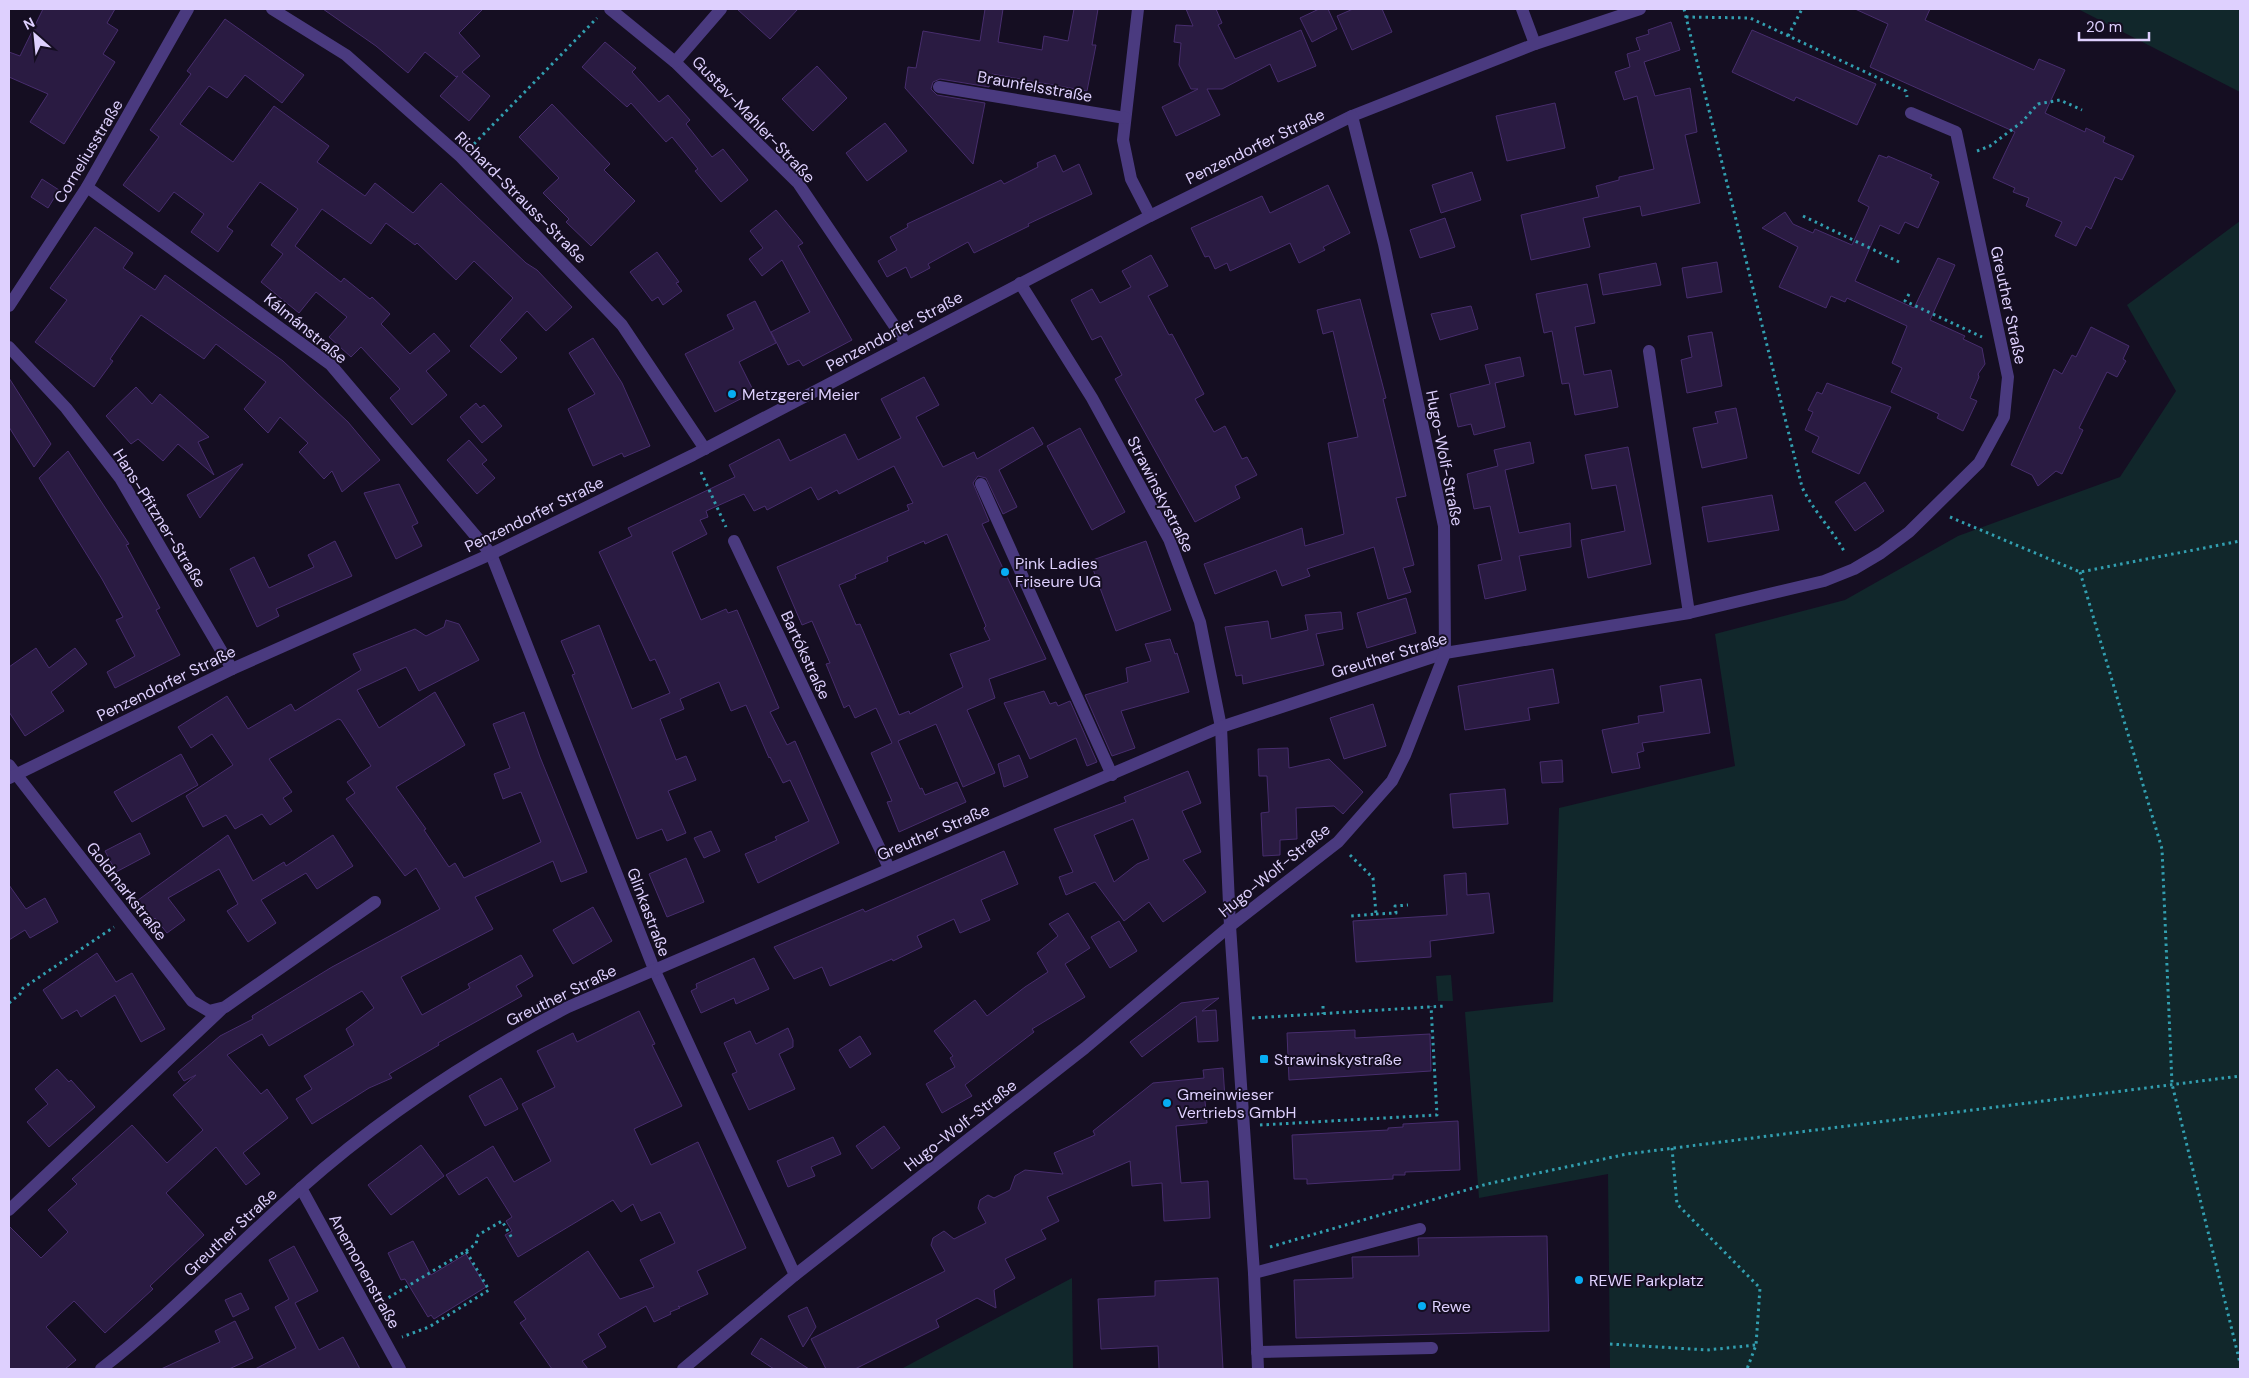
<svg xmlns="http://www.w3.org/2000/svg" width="2249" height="1378" font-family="'DM Sans',sans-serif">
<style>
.green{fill:#11272b}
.building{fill:#2a1b42;stroke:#472d6d;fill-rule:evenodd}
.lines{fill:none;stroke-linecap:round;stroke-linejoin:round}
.path{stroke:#329fb0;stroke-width:3;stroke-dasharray:2.5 4;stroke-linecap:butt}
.lane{stroke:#4a3a7f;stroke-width:12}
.street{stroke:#4a3a7f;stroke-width:12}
.poi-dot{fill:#07adf3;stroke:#150e22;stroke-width:2}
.labels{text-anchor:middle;stroke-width:4;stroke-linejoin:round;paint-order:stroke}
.street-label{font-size:16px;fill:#ded0fe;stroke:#150e22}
.poi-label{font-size:16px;fill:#ded0fe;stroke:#150e22;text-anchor:start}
</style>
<rect width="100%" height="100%" fill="#150e22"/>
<g class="green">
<path d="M2078,9H2240V92Z"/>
<path d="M2240,221V1369H1610L1608,1174L1479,1198L1465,1012L1553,1002L1559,808L1735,766L1715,634L1845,600L1958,536L2120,477L2176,391L2127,305Z"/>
<path d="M1451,975L1453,1001H1438L1436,976Z"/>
<path d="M1072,1278L1073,1369H901L903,1368Z"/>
</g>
<g class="building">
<path d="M43,9H115L107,23L118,30L103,54L115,62L64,144L30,122L48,94L9,77V52L20,56Z"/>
<path d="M323,9H483L459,33L480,56L462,72L490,96L469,121L440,96L458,76L456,77L425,52L408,73L376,46Z"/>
<path d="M737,9H798L770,39Z"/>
<path d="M985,9H1003L998,42L1042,50L1044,36L1068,41L1074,9H1098L1092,45H1096L1087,91L992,74L989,87L940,79L933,82L931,89L937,95L985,103L973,164L905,88L908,67L916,68L923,31L980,41Z"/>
<path d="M1186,9H1216L1222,23L1218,25L1235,59L1301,30L1316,66L1278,82L1270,64L1222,89H1207L1220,115L1176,136L1162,107L1198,89H1191L1179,65L1181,43L1174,42L1176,25L1193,26Z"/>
<path d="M1319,9H1328L1337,29L1312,42L1300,18Z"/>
<path d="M1353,9H1382L1392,32L1352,50L1337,16Z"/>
<path d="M1855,9H1930L1925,20L1962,37L2034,70L2039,59L2065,70L2045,113L2085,132L2086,128L2105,137L2103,142L2134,156L2122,180L2115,177L2091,229L2086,226L2076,246L2055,236L2062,222L2026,206L2029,198L2013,192L2015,188L1993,178L2015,132L1870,67L1888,24Z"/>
<path d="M225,19L304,75L282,103L245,75L227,98L209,86L180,124L233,162L274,106L329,146L317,162L365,196L375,183L413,213L441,183L526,263L537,270L572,307L546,331L527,311L500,340L517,358L501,373L470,346L513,298L474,261L456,280L417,243L415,245L386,223L371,244L322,209L295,246L341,282L344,278L370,299L372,297L390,314L381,324L410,354L434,333L450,351L426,371L447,395L412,425L390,398L400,389L361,347L351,357L329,337L347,317L316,292L299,313L261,282L283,254L271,245L298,209L260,182L227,227L233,231L218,252L191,232L204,214L174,192L159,212L123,185L159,137L150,130L191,74L187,71Z"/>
<path d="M1671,22L1680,50L1644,62L1655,96L1690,88L1697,132L1685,135L1700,203L1642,216L1640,206L1583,218L1590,247L1531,260L1521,215L1599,197L1596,186L1619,180V177L1654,169L1637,96L1624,100L1615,72L1630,67L1627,54L1640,50L1636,38L1649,34L1648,30Z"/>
<path d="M1752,30L1876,84L1857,125L1796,97L1794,101L1732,72Z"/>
<path d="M605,42L636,68L632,72L659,102L668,95L690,120L686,124L712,157L723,149L748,180L721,202L695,171L698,169L672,137L666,142L631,103L627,107L582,67Z"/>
<path d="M817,66L847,98L813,131L782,99Z"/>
<path d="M1555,103L1565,148L1507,161L1496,116Z"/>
<path d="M552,104L610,164L604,170L635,201L591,246L566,222L569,219L543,193L559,178L519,137Z"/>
<path d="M885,123L907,151L867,181L846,153Z"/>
<path d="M1055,155L1063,172L1079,164L1092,194L1028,224L1029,226L974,253L968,242L928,264L930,268L911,278L906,267L887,277L878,261L897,250L890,237L908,227L907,224L1001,180L1004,184L1038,167L1037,163Z"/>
<path d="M1879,155L1887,158L1888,156L1932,175L1930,178L1939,182L1918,228L1905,222L1899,234L1880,225L1855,281L1914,308L1938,258L1955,265L1930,320L1965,336L1963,339L1982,348L1985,364L1978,374L1979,377L1970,398L1977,401L1963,431L1937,418L1939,414L1891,392L1902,368L1892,363L1907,326L1847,298L1845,302L1831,296L1826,308L1779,287L1798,247L1762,228L1785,212L1793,224L1813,233L1815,229L1852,245L1869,207L1858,201Z"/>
<path d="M1472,172L1481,200L1441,213L1432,185Z"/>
<path d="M42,179L59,190L48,208L31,197Z"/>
<path d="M1328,185L1350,233L1323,247L1325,250L1299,263L1290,243L1230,271L1227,263L1215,269L1209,256L1205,257L1191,228L1262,196L1270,213Z"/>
<path d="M776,210L803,243L798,246L852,340L803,366L799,360L788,365L771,332L810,312L782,260L762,276L749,259L763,248L750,231Z"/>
<path d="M1445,218L1455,247L1420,258L1410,230Z"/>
<path d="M95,227L133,253L123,268L155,290L165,275L283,361L348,422L380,460L342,492L332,471L324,479L299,452L308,443L280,417L268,433L244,409L266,382L216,344L204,359L141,315L110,359L113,361L94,387L35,342L67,300L50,288Z"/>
<path d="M657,252L679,282L676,283L682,291L663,305L658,297L652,301L630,272Z"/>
<path d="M1151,255L1168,286L1148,296L1169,335L1172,334L1204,394L1195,399L1214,432L1225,426L1242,459L1247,457L1257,475L1235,486L1240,498L1195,522L1115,379L1122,375L1101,336L1092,340L1071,300L1092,289L1100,303L1131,287L1122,271Z"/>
<path d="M1717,262L1722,292L1687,298L1682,268Z"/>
<path d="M1656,263L1661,285L1603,295L1599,274Z"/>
<path d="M1587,284L1595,323L1575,327L1584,375L1611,370L1618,407L1575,415L1569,383L1562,384L1552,331L1544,333L1536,294Z"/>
<path d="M1360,299L1386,398L1383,399L1406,496L1396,498L1414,565L1403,568L1411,592L1388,599L1374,547L1307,569L1310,576L1282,586L1276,570L1215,594L1204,564L1302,528L1305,546L1344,534L1328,443L1358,437L1333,331L1323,334L1317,310Z"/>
<path d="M755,301L776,343L739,362L754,392L715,412L685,354L734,329L727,315Z"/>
<path d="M1471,306L1478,329L1440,340L1431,314Z"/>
<path d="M2091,327L2129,346L2123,359L2126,361L2117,377L2107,372L2079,428L2083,430L2062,474L2056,471L2038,486L2032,475L2011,465L2054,369L2062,374L2072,355L2076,357Z"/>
<path d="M1712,332L1722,386L1687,393L1681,360L1692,357L1688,336Z"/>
<path d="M593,338L622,383L650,446L624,457L622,453L593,466L568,409L595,394L569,353Z"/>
<path d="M1520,357L1524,376L1495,383L1505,427L1474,435L1471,424L1458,427L1450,394L1490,384L1485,365Z"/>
<path d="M924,377L939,405L916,417L943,467L974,452L977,459L1033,427L1043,444L999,470L1017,507L1003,514L986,478L978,476L973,483L989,521L982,524L1046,659L989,679L995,698L967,710L995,773L963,787L936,724L898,741L920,789L922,788L925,795L957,782L966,802L899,832L887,802L892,801L871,753L892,743L876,708L855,718L849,705L844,708L826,664L830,663L812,621L802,625L777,567L909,510L907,505L913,503L894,466L839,494L837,490L818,500L811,487L767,510L765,506L754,511L744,494L706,511L708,517L700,520L707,534L672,552L701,620L726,609L728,613L737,610L779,708L770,712L787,745L795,741L839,843L758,883L745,854L777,840L775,837L809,821L790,780L783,783L770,757L769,758L746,705L731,711L719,682L680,699L684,709L660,719L676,760L686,756L696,780L668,791L686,833L667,841L662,829L637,839L572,675L575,674L561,641L599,625L632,709L670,693L655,659L650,661L599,552L632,536L628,528L735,477L729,465L779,439L790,461L845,434L858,460L901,438L881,399ZM947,534L986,626L984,628L990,640L950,654L963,687L910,714L909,711L899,715L860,624L856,625L839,585L856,578L855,575L888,561L887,557L924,541L925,544Z"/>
<path d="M9,378L51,444L34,467L9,427Z"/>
<path d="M1827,383L1891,407L1859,474L1812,452L1819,437L1805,430L1813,412L1808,410L1817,392L1822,394Z"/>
<path d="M136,387L152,404L160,394L209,437L198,442L214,475L178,444L163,461L138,439L131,444L106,416Z"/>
<path d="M476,403L480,408L484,405L502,426L482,443L460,417Z"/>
<path d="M1736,408L1747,458L1702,468L1693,428L1718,423L1715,412Z"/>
<path d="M1080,428L1125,512L1092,530L1047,446Z"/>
<path d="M469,440L487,460L482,464L495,478L477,494L447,460Z"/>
<path d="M1530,442L1534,463L1505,470L1519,533L1570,523L1571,547L1519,556L1526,590L1485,599L1478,565L1502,560L1490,506L1474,509L1467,474L1498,466L1494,450Z"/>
<path d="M1628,447L1651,564L1588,578L1581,540L1625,531L1616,485L1592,489L1585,455Z"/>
<path d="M68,451L129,544L126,545L160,608L156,610L180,655L115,688L107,672L135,656L116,620L123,617L102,579L39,478Z"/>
<path d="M242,464H243L200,518L187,495Z"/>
<path d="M1865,482L1884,511L1855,531L1835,502Z"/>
<path d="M399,484L418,523L412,526L422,546L396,559L364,493Z"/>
<path d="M1772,495L1779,530L1708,542L1702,507Z"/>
<path d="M335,541L352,576L276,609L279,616L257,627L230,569L254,557L269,588L314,567L308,555Z"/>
<path d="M1146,541L1171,610L1116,631L1090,561Z"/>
<path d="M1406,598L1416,633L1367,648L1357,613Z"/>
<path d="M1341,612L1343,629L1316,634L1324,665L1243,684L1242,675L1236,676L1225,627L1268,621L1271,639L1308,630L1305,615Z"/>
<path d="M446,620L459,624L479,660L419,691L406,667L357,690L379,728L435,692L465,745L396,787L426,829L424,830L449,867L455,863L464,878L541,842L521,792L503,799L494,774L510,768L493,724L524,712L540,757L587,872L561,882L553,861L475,897L493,929L401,977L422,1015L470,988L468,984L521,955L533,976L516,986L522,996L438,1043L439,1045L389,1074L392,1078L369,1088L312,1124L296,1099L312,1089L304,1076L354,1045L346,1029L374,1008L362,991L269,1046L262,1034L227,1055L261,1094L267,1089L288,1118L243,1153L260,1174L246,1185L216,1147L166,1193L204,1235L150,1286L153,1289L105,1333L74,1301L46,1327L76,1360L65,1369H9V1226L41,1258L68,1232L48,1210L77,1184L72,1179L132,1125L167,1163L203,1130L173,1095L196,1075L184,1081L178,1072L220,1036L253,1019L252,1016L332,967L440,909L416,868L405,876L346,799L355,793L347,782L371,766L341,720L338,719L269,759L292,792L283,798L292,811L270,825L262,814L235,829L226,815L203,827L186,796L233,765L212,734L191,748L178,727L227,696L248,729L291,704L295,711L361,670L353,654L415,629L426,636L444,627Z"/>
<path d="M1170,639L1175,654L1177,653L1189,692L1121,711L1135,748L1112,756L1085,695L1128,682L1126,668L1151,661L1145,644Z"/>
<path d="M36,648L49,668L75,648L87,664L51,692L64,711L25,736L9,712V667Z"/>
<path d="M1553,669L1559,703L1528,708L1530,720L1465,730L1458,686Z"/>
<path d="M1701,679L1710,733L1642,743L1644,751L1637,753L1640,768L1612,773L1602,730L1639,723L1638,716L1664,712L1660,686Z"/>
<path d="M1044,691L1050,704L1056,702L1058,706L1070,701L1097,762L1087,766L1076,738L1030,759L1004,703Z"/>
<path d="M1373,704L1386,746L1344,759L1330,718Z"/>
<path d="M1288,748L1289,768L1329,759L1363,792L1343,814L1334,806L1296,808L1297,839L1280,840V855L1263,856L1261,813L1269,812L1267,776H1259L1258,749Z"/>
<path d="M181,754L198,785L132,822L114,792Z"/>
<path d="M1019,755L1028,777L1004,787L998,764Z"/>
<path d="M1562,760L1563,782L1542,783L1540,762Z"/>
<path d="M1188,771L1201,803L1182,811L1201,852L1183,860L1206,892L1163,922L1149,902L1124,921L1095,882L1066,895L1059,877L1073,872L1054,829L1126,802L1124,797ZM1133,819L1149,859L1137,864L1114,882L1094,835Z"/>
<path d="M1505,789L1508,824L1453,828L1450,794Z"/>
<path d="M711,831L720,851L704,858L694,838Z"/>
<path d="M140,833L150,854L116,872L105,851Z"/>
<path d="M228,835L253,881L284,862L286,866L333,835L353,866L317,889L306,873L261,900L276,923L248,942L227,911L238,904L219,869L168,898L185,920L167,933L155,918L152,921L145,911L141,913L134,903Z"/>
<path d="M1004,851L1018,884L981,900L990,920L960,933L954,919L917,936L922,947L893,961L892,959L830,986L822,967L794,979L774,947L863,909L865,912Z"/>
<path d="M686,858L704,902L667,917L649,874Z"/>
<path d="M1466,873L1467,895L1489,893L1494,933L1430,941L1431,957L1356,962L1353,921L1447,915L1444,875Z"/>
<path d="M9,885L26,909L45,898L58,922L30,938L25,930L9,940Z"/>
<path d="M593,907L612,941L573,964L553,930Z"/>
<path d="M1068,913L1090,948L1065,964L1085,997L1032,1029L1034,1032L965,1085L972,1096L942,1113L926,1084L955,1067L950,1058L953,1056L934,1031L975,1000L987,1016L1025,987L1048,972L1037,953L1058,936L1049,924Z"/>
<path d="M1119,921L1137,951L1110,968L1091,937Z"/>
<path d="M97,953L116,982L132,973L165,1029L141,1042L115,995L81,1017L77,1010L62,1019L43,990Z"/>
<path d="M754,958L769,989L736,1004L734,998L701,1013L691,991L697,988L696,984Z"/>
<path d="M1219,998L1202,1011L1216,1010L1218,1041L1198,1042L1196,1016L1142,1057L1130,1042L1181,1003Z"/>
<path d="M639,1011L655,1044L652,1045L682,1106L634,1129L651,1165L698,1142L746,1248L697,1271L708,1294L680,1307L678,1306L680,1308L670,1312L671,1314L654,1322L646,1306L598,1334L606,1347L582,1361L588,1369H552L520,1323L526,1319L514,1302L588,1251L620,1299L654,1287L640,1260L675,1243L660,1212L641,1221L633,1204L621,1212L613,1200L518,1257L505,1235L512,1231L506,1221L512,1217L487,1177L459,1195L446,1175L493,1146L514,1182L551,1161L522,1104L555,1087L537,1051L573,1033L577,1042Z"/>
<path d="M788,1028L793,1040V1047L779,1054L795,1089L749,1110L732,1074L737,1072L724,1043L750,1031L756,1044Z"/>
<path d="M1355,1030V1038L1430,1034L1431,1071L1289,1080L1287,1033Z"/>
<path d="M860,1036L871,1054L850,1068L839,1050Z"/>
<path d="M1223,1068L1225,1099L1205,1101L1207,1123L1176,1126L1181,1183L1208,1181L1210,1218L1164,1221L1162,1183L1132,1186L1130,1161L1047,1197L1059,1221L1041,1230L1046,1239L1005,1259L1015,1278L994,1290L996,1308L977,1298L936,1320L939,1327L855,1369H826L811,1339L945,1271L931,1245L933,1238L944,1231L954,1239L986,1223L978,1208L980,1200L988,1195L994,1198L1010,1190L1015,1176L1025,1170L1063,1174L1054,1153L1095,1135L1093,1131L1153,1083L1204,1078L1203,1070Z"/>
<path d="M57,1069L69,1082L71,1080L95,1107L49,1147L27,1122L48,1104L35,1089Z"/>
<path d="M501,1078L518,1109L485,1126L469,1096Z"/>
<path d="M1458,1121L1460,1170L1405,1172V1175H1393V1179L1339,1182L1307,1184V1179H1294L1292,1135L1388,1130V1128L1403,1127V1124Z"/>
<path d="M884,1126L900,1148L872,1169L856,1146Z"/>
<path d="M833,1137L841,1154L811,1167L815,1176L788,1187L777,1161Z"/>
<path d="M421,1145L444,1176L391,1215L368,1185Z"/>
<path d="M1547,1236L1549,1331L1296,1338L1294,1280L1353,1278L1352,1257L1419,1256L1418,1238Z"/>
<path d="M413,1241L431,1275L466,1254L486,1287L434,1319L431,1315L428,1317L405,1279L401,1280L388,1253Z"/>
<path d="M294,1246L318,1291L295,1303L319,1350L343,1337L360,1369H255L296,1348L275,1307L289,1299L269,1260Z"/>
<path d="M1218,1278L1223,1369H1159L1158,1346L1101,1349L1098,1299L1155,1296V1281Z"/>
<path d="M241,1293L249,1309L233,1317L225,1300Z"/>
<path d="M807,1307L816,1327L803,1347L788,1316Z"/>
<path d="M235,1321L253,1358L229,1369H161L220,1342L215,1331Z"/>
<path d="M761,1338L809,1369H774L751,1354Z"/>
</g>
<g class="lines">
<g class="path">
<path d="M1684,9L1802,487C1813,511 1833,530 1845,553"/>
<path d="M1686,17L1750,18L1906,91L1907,97"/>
<path d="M1788,36L1802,9"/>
<path d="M474,144L597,18"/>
<path d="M1977,151L1990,146L2022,122L2038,104L2060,100L2082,110"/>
<path d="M1803,216L1899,262"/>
<path d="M1909,294L1905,301L1982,337"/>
<path d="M701,472L726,527"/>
<path d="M1950,517L2080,572L2240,541"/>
<path d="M2080,572L2162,849L2172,1084L2240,1363"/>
<path d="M1350,855L1373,878L1376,914L1351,916"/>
<path d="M1376,914L1396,913L1395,906L1408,905"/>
<path d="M9,1003L20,994L23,988L114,927"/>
<path d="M1323,1006V1014"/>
<path d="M1252,1018L1445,1006"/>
<path d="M1260,1125L1437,1115L1431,1006"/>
<path d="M1672,1148L1677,1204L1760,1288L1756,1345L1747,1369"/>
<path d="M1270,1247L1487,1184L1627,1154L2240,1076"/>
<path d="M466,1251L476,1244L478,1235L502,1221L513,1240"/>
<path d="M383,1301L466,1251L489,1290L429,1327L402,1337"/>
<path d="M1610,1344L1707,1350L1756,1345"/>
</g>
<g class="lane">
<path d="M981,484L1112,775"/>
<path d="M1254,1273L1420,1229"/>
<path d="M1257,1352L1432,1348"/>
</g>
<g class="street">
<path d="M272,9L346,55L461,157L622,325L705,449"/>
<path d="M610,9L675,62L798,183L906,343"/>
<path d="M1138,9L1123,140L1131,179L1150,216"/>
<path d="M1522,9L1535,44"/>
<path d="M675,62L721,9"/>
<path d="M939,87L1125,118"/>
<path d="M87,187L331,365L491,554L654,969L795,1275"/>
<path d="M1020,283L1092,398L1169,539L1200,622L1221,727L1230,926L1254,1273L1258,1369"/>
<path d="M9,306L87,187L188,9"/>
<path d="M9,347L66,408L120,478L232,669"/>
<path d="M1649,351L1689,613"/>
<path d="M734,541L889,868"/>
<path d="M9,765L192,1001L209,1011L225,1007L375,902"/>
<path d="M9,778L232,669L491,554L693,455L1150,216L1352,116L1535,44L1640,9"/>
<path d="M301,1188L400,1369"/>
<path d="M9,1210L223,1008"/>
<path d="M101,1369C172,1314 233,1248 300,1189C382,1116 470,1058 568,1007L1221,727L1445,653L1689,613L1824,581L1854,569L1881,553L1909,532L1979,463L2004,417L2008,377L1956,132L1911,113"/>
<path d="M683,1369L795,1275L1085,1048L1230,926L1338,842L1392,781L1405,755L1445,653L1444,526L1384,244L1352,116"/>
</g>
</g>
<g class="poi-dot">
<circle cx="732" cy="394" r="5"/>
<circle cx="1005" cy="572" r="5"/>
<rect x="1259" y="1054" width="10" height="10" rx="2.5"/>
<circle cx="1167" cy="1103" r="5"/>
<circle cx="1579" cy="1280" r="5"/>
<circle cx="1422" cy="1306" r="5"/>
</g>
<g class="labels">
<g class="street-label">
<text transform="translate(1035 86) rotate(10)" y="6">Braunfelsstraße</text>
<text transform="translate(754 119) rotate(46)" y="6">Gustav-Mahler-Straße</text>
<text transform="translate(1255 146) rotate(-26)" y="6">Penzendorfer Straße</text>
<text transform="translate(88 151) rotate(-59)" y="6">Corneliusstraße</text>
<text transform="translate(521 197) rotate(45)" y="6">Richard-Strauss-Straße</text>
<text transform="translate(2009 305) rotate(78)" y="6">Greuther Straße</text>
<text transform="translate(306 328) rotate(39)" y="6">Kálmánstraße</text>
<text transform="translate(894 331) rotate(-28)" y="6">Penzendorfer Straße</text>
<text transform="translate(1445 458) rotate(79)" y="6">Hugo-Wolf-Straße</text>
<text transform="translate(1161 494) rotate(63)" y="6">Strawinskystraße</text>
<text transform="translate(534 514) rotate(-26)" y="6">Penzendorfer Straße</text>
<text transform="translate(160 518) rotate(58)" y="6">Hans-Pfitzner-Straße</text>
<text transform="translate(806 655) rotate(65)" y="6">Bartókstraße</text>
<text transform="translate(1389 655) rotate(-17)" y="6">Greuther Straße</text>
<text transform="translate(166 683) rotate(-26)" y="6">Penzendorfer Straße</text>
<text transform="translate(933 832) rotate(-23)" y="6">Greuther Straße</text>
<text transform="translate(1274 870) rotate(-39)" y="6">Hugo-Wolf-Straße</text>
<text transform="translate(127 891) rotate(52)" y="6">Goldmarkstraße</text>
<text transform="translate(649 912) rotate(69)" y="6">Glinkastraße</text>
<text transform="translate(561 995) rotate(-26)" y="6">Greuther Straße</text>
<text transform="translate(960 1125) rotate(-38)" y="6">Hugo-Wolf-Straße</text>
<text transform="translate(230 1232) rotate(-43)" y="6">Greuther Straße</text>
<text transform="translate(365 1271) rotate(61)" y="6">Anemonenstraße</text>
</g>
<g class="poi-label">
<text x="742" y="400">Metzgerei Meier</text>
<text x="1015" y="569">Pink Ladies<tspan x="1015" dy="18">Friseure UG</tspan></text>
<text x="1274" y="1065">Strawinskystraße</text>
<text x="1177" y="1100">Gmeinwieser<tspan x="1177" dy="18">Vertriebs GmbH</tspan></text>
<text x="1589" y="1286">REWE Parkplatz</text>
<text x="1432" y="1312">Rewe</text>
</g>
</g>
<rect width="2249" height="1378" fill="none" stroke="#ded0fe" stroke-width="20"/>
<g transform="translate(35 35) rotate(333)" stroke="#150e22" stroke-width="4" paint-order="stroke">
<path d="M0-4L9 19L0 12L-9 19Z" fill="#ded0fe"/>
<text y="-8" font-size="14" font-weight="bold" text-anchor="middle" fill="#ded0fe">N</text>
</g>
<path d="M2079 32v8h70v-8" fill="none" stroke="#ded0fe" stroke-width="2.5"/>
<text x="2086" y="32" font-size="15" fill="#ded0fe" stroke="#150e22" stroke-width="4" paint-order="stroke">20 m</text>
</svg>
